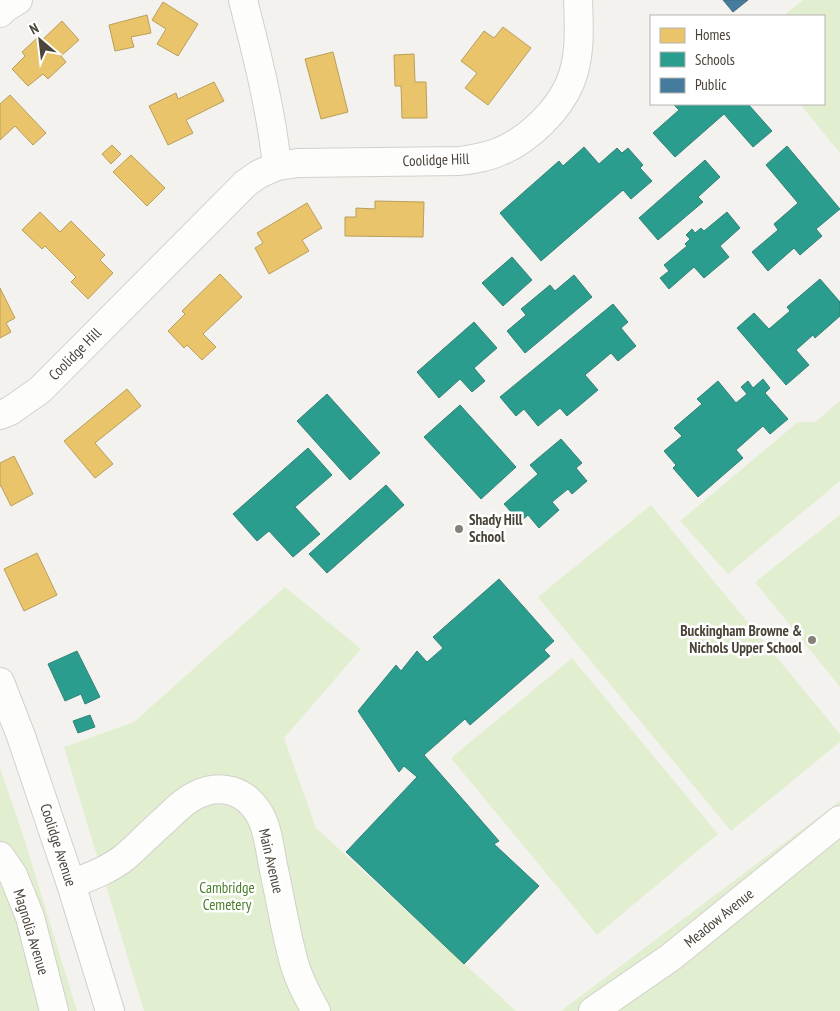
<svg xmlns="http://www.w3.org/2000/svg" width="840" height="1011" font-family="'PT Sans Narrow',sans-serif">
<style>
.green{fill:#e1eecf}
.homes{fill:#e9c46a;stroke:#ba9e5b}
.schools{fill:#2a9d8f;stroke:#348275}
.public{fill:#457b9d;stroke:#476a7f}
.lines{fill:none;stroke-linecap:round;stroke-linejoin:round}
.minor-casing{stroke:#d2d0cb;stroke-width:30}
.minor{stroke:#fdfdfc;stroke-width:28}
.poi-dot{fill:#868178;stroke:#fff;stroke-width:2}
.labels{text-anchor:middle;stroke-width:5;stroke-linejoin:round;paint-order:stroke}
.street-label{font-size:15px;fill:#4b4439;stroke:#fff}
.poi-label{font-size:15px;font-weight:bold;fill:#4b4439;stroke:#fff;text-anchor:start}
.park-label{font-size:15px;fill:#4a7f2a;stroke:#fff}
</style>
<rect width="100%" height="100%" fill="#f4f2ee"/>
<g class="green">
<path d="M803,0H840V153L800,104H824V16H783Z"/>
<path d="M840,401V481L728,574L680,521L798,422H815Z"/>
<path d="M651,505L840,734V742L731,831L538,597Z"/>
<path d="M840,515V687L755,582Z"/>
<path d="M285,587L361,649L284,738L316,828L516,1011H144L64,747L134,722Z"/>
<path d="M572,658L718,834L597,935L451,758Z"/>
<path d="M0,768L23,835L77,1011H0Z"/>
<path d="M840,801V1011H561Z"/>
</g>
<g class="homes">
<path d="M163,2L198,24L178,56L157,44L166,29L152,20Z"/>
<path d="M147,15L151,33L131,37L134,47L115,51L109,25Z"/>
<path d="M62,21L79,40L61,56L66,62L48,79L43,74L28,86L12,69L25,56L22,52L37,38L41,41Z"/>
<path d="M503,27L531,48L488,105L465,88L477,73L461,61L484,31L494,38Z"/>
<path d="M333,52L348,112L321,119L305,59Z"/>
<path d="M414,54L415,82H426L427,118H402L401,86H395L394,55Z"/>
<path d="M214,82L224,101L186,120L193,133L168,145L149,106L176,93L178,99Z"/>
<path d="M10,95L46,133L33,145L15,126L0,140V104Z"/>
<path d="M112,145L121,154L111,164L102,154Z"/>
<path d="M131,155L165,188L147,206L113,172Z"/>
<path d="M375,201L424,202L423,237L345,236V217H356V208L375,209Z"/>
<path d="M307,203L322,228L302,240L309,251L269,274L255,248L263,243L257,233Z"/>
<path d="M40,212L60,232L71,221L105,255L100,260L113,273L88,299L71,282L76,277L45,246L42,249L22,230Z"/>
<path d="M220,274L242,297L203,334L216,347L202,360L187,345L184,348L168,331L185,314L182,311Z"/>
<path d="M0,288L15,318L6,323L11,332L0,338Z"/>
<path d="M127,389L141,406L95,443L113,464L95,478L64,441Z"/>
<path d="M14,456L33,494L11,506L1,486H0V463Z"/>
<path d="M37,553L57,595L24,611L4,569Z"/>
</g>
<g class="schools">
<path d="M673,104H748L772,131L753,147L724,114L675,157L653,133L679,110Z"/>
<path d="M787,146L840,209L816,229L822,236L800,255L794,248L768,271L752,252L778,230L774,224L798,203L766,165Z"/>
<path d="M584,147L599,164L617,148L622,153L628,148L643,165L640,168L652,181L631,199L623,190L541,261L500,213L559,161L563,166Z"/>
<path d="M705,160L720,177L698,197L703,202L658,240L639,218Z"/>
<path d="M727,212L740,228L720,246L729,257L704,278L694,267L669,289L660,278L669,271L664,265L687,246L685,244L690,239L686,235L692,229L695,233L701,228L704,231Z"/>
<path d="M512,257L532,280L503,306L482,283Z"/>
<path d="M574,275L592,297L525,353L507,331L526,315L521,309L550,285L555,291Z"/>
<path d="M820,279L840,302V316L815,338L813,335L796,350L809,365L786,385L737,328L754,313L769,329L790,311L787,307Z"/>
<path d="M613,304L628,322L621,328L636,346L618,361L611,353L585,375L598,390L567,416L560,408L538,426L524,409L516,416L500,397Z"/>
<path d="M474,322L497,348L474,368L485,381L472,392L460,379L439,398L417,372Z"/>
<path d="M763,379L770,388L765,393L788,419L770,434L763,426L736,450L743,458L698,497L673,468L676,465L664,451L682,436L674,428L702,404L697,399L718,381L736,403L747,394L741,387L748,381L753,388Z"/>
<path d="M327,394L380,453L350,480L297,421Z"/>
<path d="M460,405L516,467L481,499L424,437Z"/>
<path d="M561,439L582,463L576,468L587,481L572,494L568,489L552,502L559,510L539,528L528,515L520,522L504,504L538,474L530,465Z"/>
<path d="M308,448L332,475L295,507L320,534L293,557L269,531L257,541L233,514Z"/>
<path d="M386,485L404,505L327,573L309,554Z"/>
<path d="M499,579L554,641L544,650L550,656L470,725L465,719L424,755L499,841L494,844L539,886L464,964L346,852L417,777L404,766L399,772L358,711L396,665L401,671L417,651L427,662L443,648L433,637Z"/>
<path d="M77,651L100,697L85,704L81,694L65,701L48,664Z"/>
<path d="M90,715L95,727L78,733L73,721Z"/>
</g>
<path class="public" d="M723,0H748L733,12Z"/>
<g class="lines">
<g class="minor-casing">
<g id="minor">
<path d="M243,0C257,55 271,109 277,166"/>
<path d="M0,13L5,8L18,0"/>
<path d="M0,415L10,411L40,390L246,183L259,174L277,166L298,163L460,161C474,159 488,157 501,151C529,139 558,111 570,83C581,57 579,27 578,0"/>
<path d="M0,682L21,736L71,884L110,1011"/>
<path d="M0,856L13,875L30,917L54,1011"/>
<path d="M71,884C89,877 109,870 125,857C139,845 152,831 166,819C175,810 184,801 196,795C221,783 246,790 260,815C269,831 270,853 274,870C281,902 286,935 295,966C300,982 308,997 316,1011"/>
<path d="M593,1011L671,957L840,820"/>
</g>
</g>
<use href="#minor" class="minor"/>
</g>
<g class="poi-dot">
<circle cx="459" cy="529" r="5"/>
<circle cx="812" cy="640" r="5"/>
</g>
<g class="labels">
<g class="street-label">
<text transform="translate(436 160) rotate(-2)" y="5">Coolidge Hill</text>
<text transform="translate(75 354) rotate(-45)" y="5">Coolidge Hill</text>
<text transform="translate(58 845) rotate(72)" y="5">Coolidge Avenue</text>
<text transform="translate(271 861) rotate(77)" y="5">Main Avenue</text>
<text transform="translate(719 918) rotate(-39)" y="5">Meadow Avenue</text>
<text transform="translate(31 932) rotate(73)" y="5">Magnolia Avenue</text>
</g>
<g class="poi-label">
<text x="469" y="525">Shady Hill<tspan x="469" dy="17">School</tspan></text>
<text x="802" y="636" text-anchor="end">Buckingham Browne &amp;<tspan x="802" dy="17">Nichols Upper School</tspan></text>
</g>
<g class="park-label">
<text x="227" y="893">Cambridge<tspan x="227" dy="17">Cemetery</tspan></text>
</g>
</g>
<rect x="650" y="15" width="175" height="90" fill="#ffffff" stroke="#b7b4b0"/>
<rect x="660" y="28" width="25" height="15" fill="#e9c46a" stroke="#b7b4b0"/>
<text x="695" y="40" font-size="15" fill="#4b4439">Homes</text>
<rect x="660" y="52" width="25" height="15" fill="#2a9d8f" stroke="#b7b4b0"/>
<text x="695" y="65" font-size="15" fill="#4b4439">Schools</text>
<rect x="660" y="78" width="25" height="15" fill="#457b9d" stroke="#b7b4b0"/>
<text x="695" y="90" font-size="15" fill="#4b4439">Public</text>
<g transform="translate(40 40) rotate(332)" stroke="#ffffff" stroke-width="4" paint-order="stroke">
<path d="M0-4L9 19L0 12L-9 19Z" fill="#4b4439"/>
<text y="-8" font-size="14" font-weight="bold" text-anchor="middle" fill="#4b4439">N</text>
</g>
</svg>
